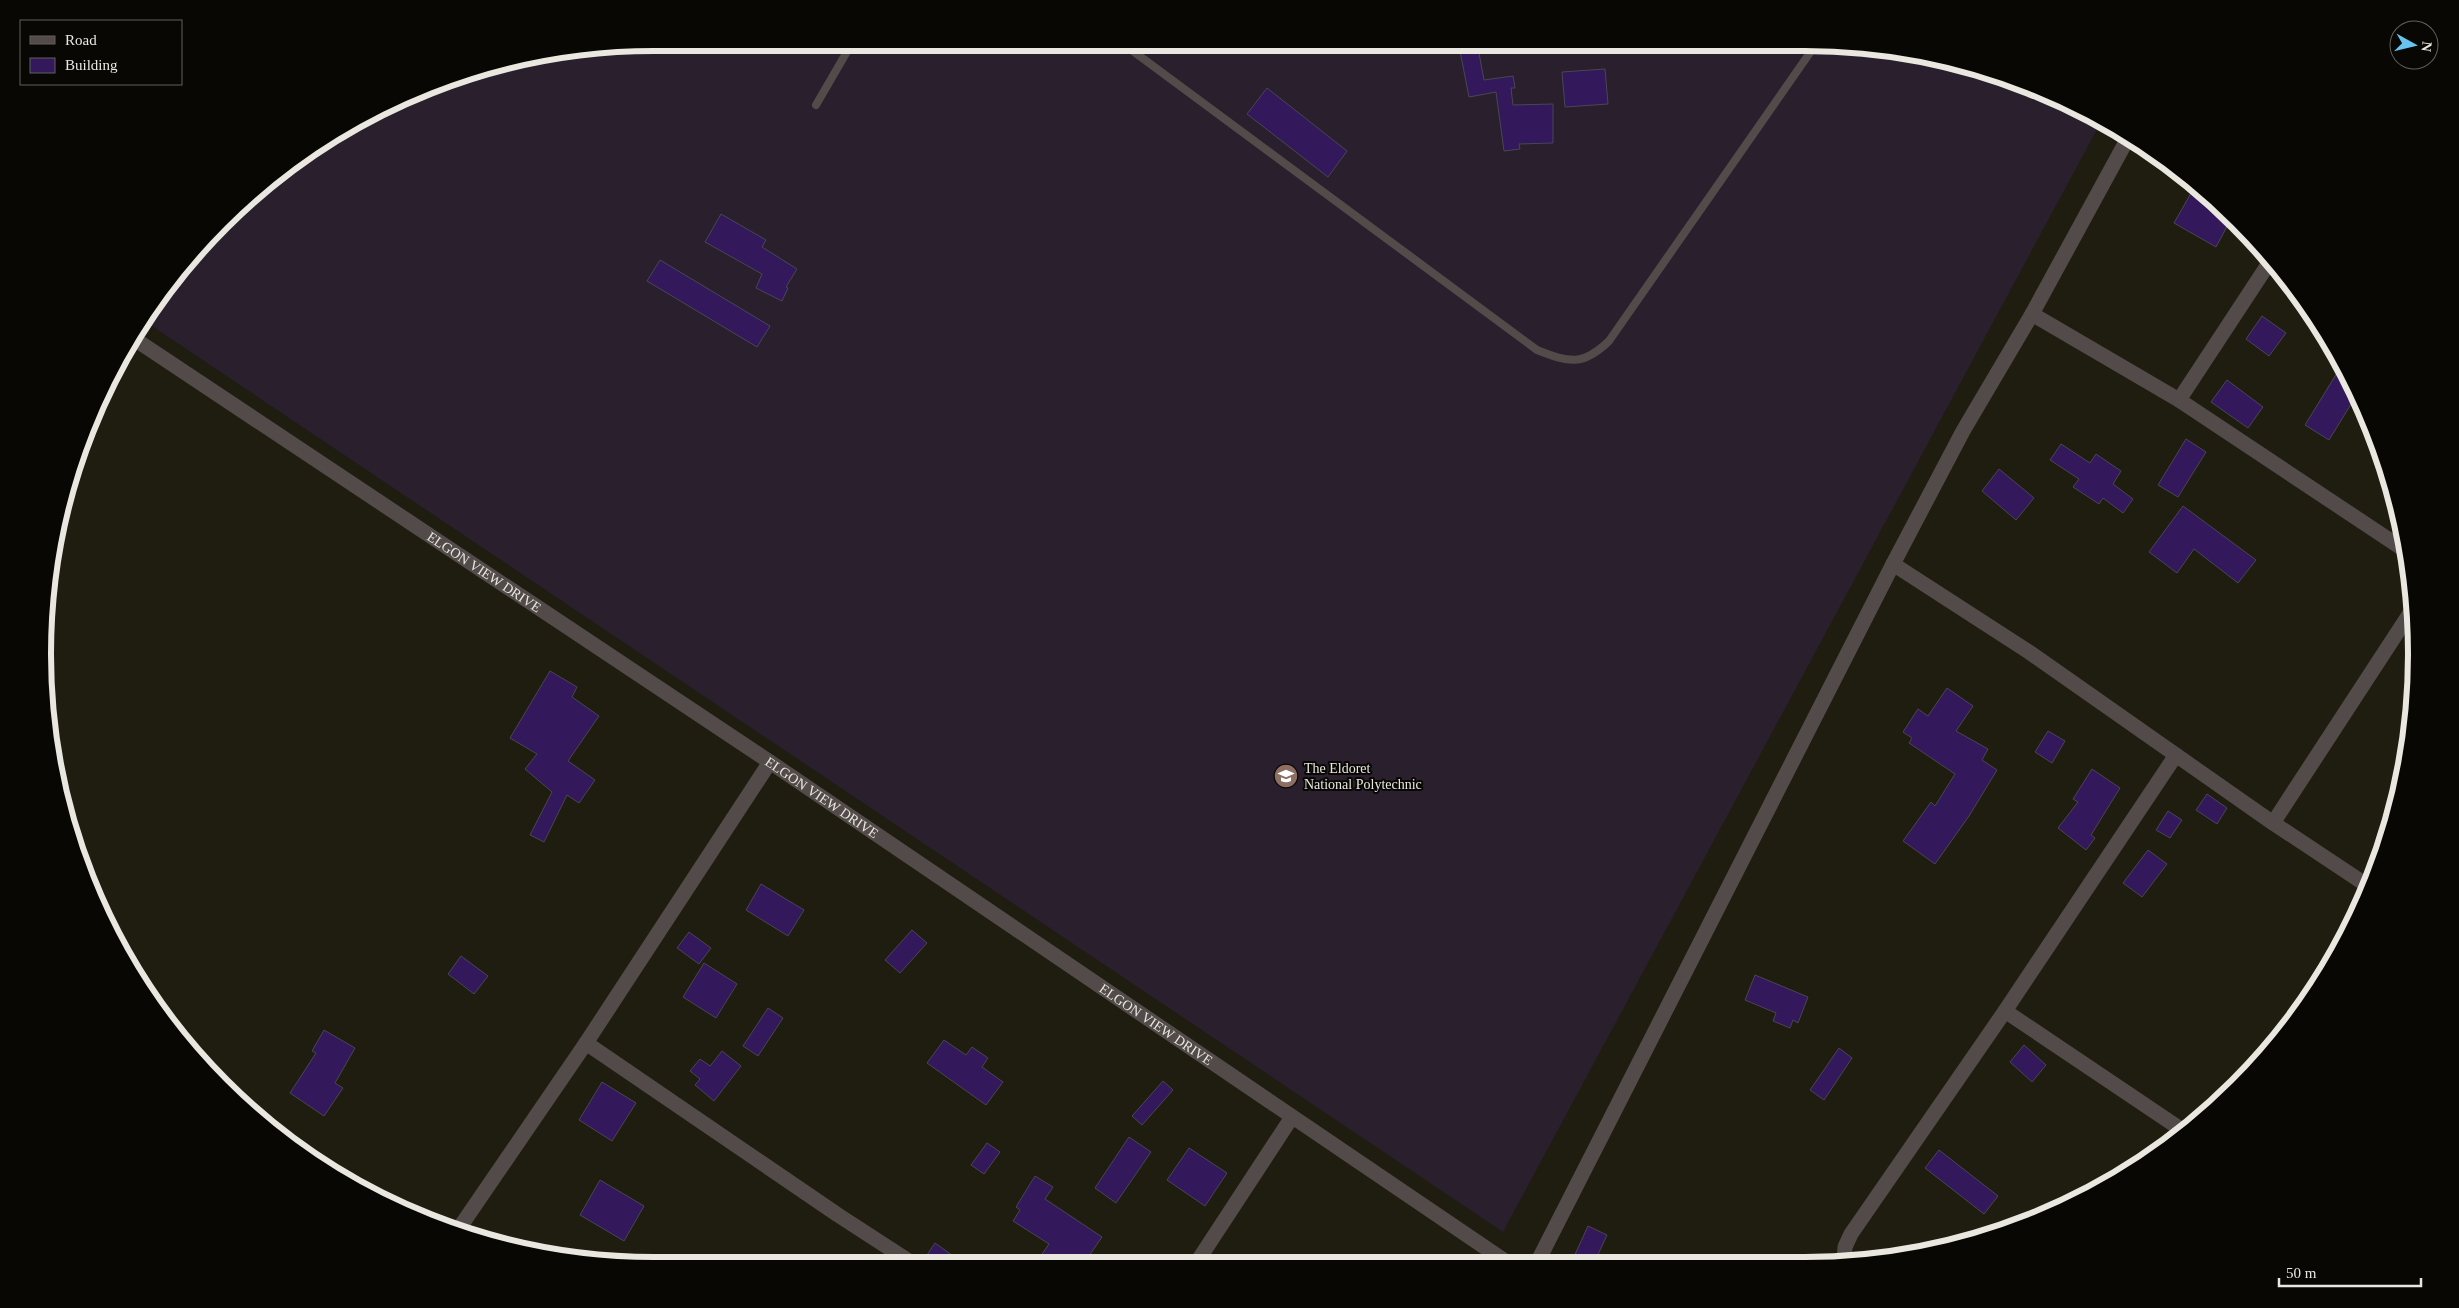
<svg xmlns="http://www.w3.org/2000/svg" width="2459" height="1308" font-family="'Times New Roman',serif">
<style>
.education{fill:#291f2d}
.building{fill:#33185c;stroke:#494654}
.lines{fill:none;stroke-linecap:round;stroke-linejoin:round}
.lane{stroke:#524b4a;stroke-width:8}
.street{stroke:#524b4a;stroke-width:15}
.labels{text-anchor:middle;stroke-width:4;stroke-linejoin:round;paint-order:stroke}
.street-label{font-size:14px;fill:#e9e7df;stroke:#080703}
.poi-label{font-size:14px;fill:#e9e7df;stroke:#080703;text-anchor:start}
.rim{fill:none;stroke:#e9e7df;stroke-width:6}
</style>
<rect width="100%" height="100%" fill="#1f1c10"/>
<path class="education" d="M654,43L1845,44L1964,63L2076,106L2101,122L1503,1232L143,320L194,251L282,169L349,124L457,75L535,54Z"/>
<g class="building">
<path d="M1478,48L1484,80L1513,76L1515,88H1511L1513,105L1553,104V143L1519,144L1520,149L1504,151L1496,92L1469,97L1460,51Z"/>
<path d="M1605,69L1608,104L1565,107L1562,72Z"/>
<path d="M1267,88L1347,151L1328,177L1247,114Z"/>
<path d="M2195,186L2231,219L2216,247L2174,223Z"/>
<path d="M721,214L766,240L762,247L797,269L786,287L788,288L782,301L756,288L762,274L705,242Z"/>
<path d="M660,260L770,326L757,347L647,281Z"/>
<path d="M2262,316L2286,333L2269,356L2246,339Z"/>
<path d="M2337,373L2350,381L2356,396L2329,440L2305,425Z"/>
<path d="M2227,380L2263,407L2248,428L2211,402Z"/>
<path d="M2186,439L2206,452L2178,497L2158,485Z"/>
<path d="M2061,444L2090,463L2096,454L2121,471L2113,484L2133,499L2123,513L2103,498L2099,504L2073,487L2079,479L2050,460Z"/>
<path d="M1999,469L2034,498L2016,520L1982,491Z"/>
<path d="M2183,506L2256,560L2238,583L2194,549L2177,573L2149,552Z"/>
<path d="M550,671L577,687L572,697L599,716L568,761L595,780L579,803L567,795L544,842L530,835L552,792L525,769L537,754L510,738Z"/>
<path d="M1947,688L1973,706L1956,731L1988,749L1982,760L1997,770L1969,816L1935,864L1903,841L1931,802L1935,806L1955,774L1909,743L1912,738L1903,732L1918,709L1928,716Z"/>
<path d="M2048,731L2065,741L2052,763L2035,752Z"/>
<path d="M2092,769L2120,788L2091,835L2095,838L2086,850L2058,828L2078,802L2073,799Z"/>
<path d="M2207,794L2227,808L2217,824L2196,810Z"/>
<path d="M2168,811L2182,820L2170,838L2156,830Z"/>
<path d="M2148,850L2167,864L2142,897L2123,883Z"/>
<path d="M761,884L804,910L788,936L746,910Z"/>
<path d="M912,930L927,943L900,973L885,960Z"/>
<path d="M689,932L711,948L699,964L677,948Z"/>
<path d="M461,956L488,976L474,994L448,974Z"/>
<path d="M704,963L737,984L716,1018L683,997Z"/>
<path d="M1755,975L1808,997L1798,1023L1793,1020L1790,1028L1773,1021L1776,1013L1745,1000Z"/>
<path d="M768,1008L783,1018L758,1056L743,1046Z"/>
<path d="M324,1030L355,1048L335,1083L343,1088L324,1116L290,1093L316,1053L312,1051Z"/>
<path d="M944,1040L966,1055L972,1047L988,1058L982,1067L1003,1082L986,1105L927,1063Z"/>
<path d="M2024,1045L2046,1065L2032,1082L2010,1062Z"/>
<path d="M1839,1048L1852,1058L1824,1100L1810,1090Z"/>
<path d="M722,1051L741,1066L714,1101L695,1085L700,1079L690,1071L700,1059L710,1066Z"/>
<path d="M1163,1081L1173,1090L1142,1125L1132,1116Z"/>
<path d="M602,1082L636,1103L612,1141L579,1120Z"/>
<path d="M1129,1137L1151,1152L1116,1203L1095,1188Z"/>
<path d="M987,1143L1000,1152L984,1174L971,1165Z"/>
<path d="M1189,1148L1227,1173L1205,1206L1167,1180Z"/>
<path d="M1939,1150L1998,1196L1984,1214L1925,1168Z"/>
<path d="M1035,1176L1053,1187L1045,1199L1102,1237L1084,1263H1049L1040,1257L1049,1244L1013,1221L1020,1210L1016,1207Z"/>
<path d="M600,1180L644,1206L624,1241L580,1215Z"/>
<path d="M1588,1226L1607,1235L1595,1261H1572Z"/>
<path d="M935,1243L963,1263H938L927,1255Z"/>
</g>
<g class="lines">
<g class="lane">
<path d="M1122,43L1537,350C1570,363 1583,366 1609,341L1816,44"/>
<path d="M816,105L852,43"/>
</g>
<g class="street">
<path d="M2032,314L2179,400L2406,551"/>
<path id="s1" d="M133,338L770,762L1505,1261"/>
<path d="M2179,400L2271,260"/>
<path d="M1893,564L2029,652L2273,823L2368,886"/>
<path d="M2273,823L2412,610"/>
<path d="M2005,1011L2185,1132"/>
<path d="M586,1043L838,1215L912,1263"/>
<path d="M458,1230L586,1043L770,762"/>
<path d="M1844,1260L1845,1247L1851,1234L2005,1011L2176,755"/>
<path d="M1538,1261L1893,564L1963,431L2032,314L2128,138"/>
<path d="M1197,1262L1292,1117"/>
</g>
</g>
<defs>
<g id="university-disc" transform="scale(1.25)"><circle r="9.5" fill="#8d6e63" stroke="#080703"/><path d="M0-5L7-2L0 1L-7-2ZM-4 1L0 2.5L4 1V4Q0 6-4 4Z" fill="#fff"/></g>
</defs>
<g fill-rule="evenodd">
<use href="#university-disc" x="1286" y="776"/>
</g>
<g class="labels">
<g class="street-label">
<text dy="5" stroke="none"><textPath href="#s1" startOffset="422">ELGON VIEW DRIVE</textPath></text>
<text dy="5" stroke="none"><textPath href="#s1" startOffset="828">ELGON VIEW DRIVE</textPath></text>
<text dy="5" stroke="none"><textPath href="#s1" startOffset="1232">ELGON VIEW DRIVE</textPath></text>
</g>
<g class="poi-label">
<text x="1304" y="773">The Eldoret<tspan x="1304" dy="16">National Polytechnic</tspan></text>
</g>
</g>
<path d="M0 0H2459V1308H0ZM654 51H1805A603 603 0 0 1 2408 654V654A603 603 0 0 1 1805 1257H654A603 603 0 0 1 51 654V654A603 603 0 0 1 654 51Z" fill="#080703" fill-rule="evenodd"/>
<path class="rim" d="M654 51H1805A603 603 0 0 1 2408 654V654A603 603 0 0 1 1805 1257H654A603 603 0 0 1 51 654V654A603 603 0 0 1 654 51Z"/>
<rect x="20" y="20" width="162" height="65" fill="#080703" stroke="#62615b"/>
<rect x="30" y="36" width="25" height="8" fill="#524b4a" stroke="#62615b"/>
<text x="65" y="45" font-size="15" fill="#e9e7df">Road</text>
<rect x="30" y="58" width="25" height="15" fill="#33185c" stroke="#62615b"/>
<text x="65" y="70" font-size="15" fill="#e9e7df">Building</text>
<g transform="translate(2414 45) rotate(98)"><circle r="24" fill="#080703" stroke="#62615b"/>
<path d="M0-4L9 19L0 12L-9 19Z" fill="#66c4ef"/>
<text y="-8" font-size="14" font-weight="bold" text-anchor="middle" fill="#e9e7df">N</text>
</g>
<path d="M2279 1278v8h142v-8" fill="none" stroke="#e9e7df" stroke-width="2.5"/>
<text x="2286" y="1278" font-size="15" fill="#e9e7df" stroke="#080703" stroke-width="4" paint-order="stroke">50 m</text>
</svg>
